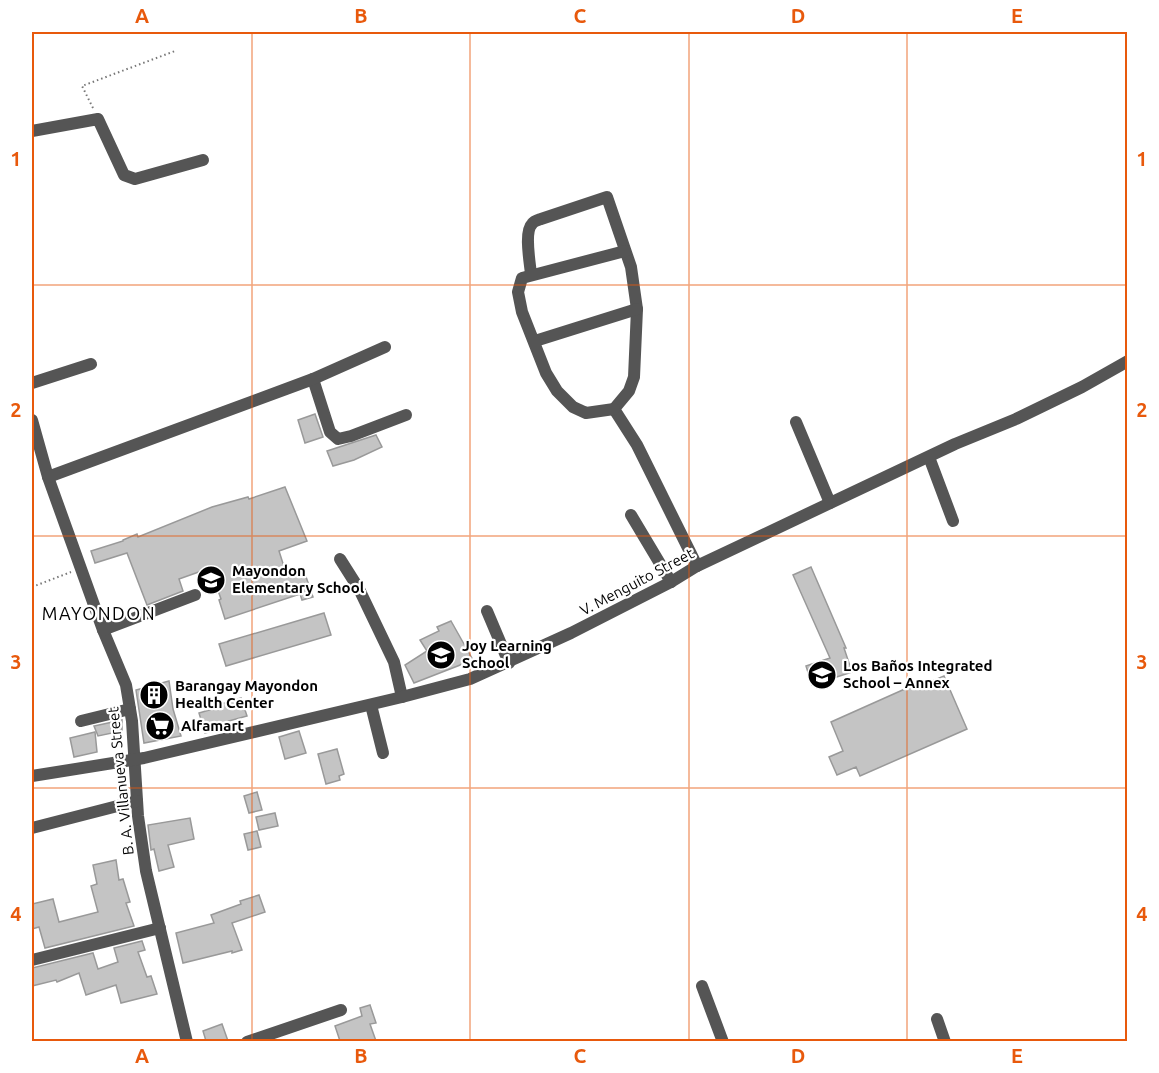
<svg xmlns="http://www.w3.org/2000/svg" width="1159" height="1073" font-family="Ubuntu,sans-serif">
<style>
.building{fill:#c4c4c4;stroke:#999;stroke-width:1.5}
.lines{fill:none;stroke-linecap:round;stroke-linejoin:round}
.path{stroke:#777;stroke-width:2;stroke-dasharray:1.5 3;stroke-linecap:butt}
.minor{stroke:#555;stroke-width:12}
.grid{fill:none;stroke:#e8590c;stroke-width:1.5;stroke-opacity:0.55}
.labels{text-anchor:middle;stroke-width:4.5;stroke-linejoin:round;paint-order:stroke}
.poi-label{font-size:15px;font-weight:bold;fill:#000;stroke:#fff;text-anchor:start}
.street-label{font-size:15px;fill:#000;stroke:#fff}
.quarter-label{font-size:18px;letter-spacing:1.5px;fill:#000;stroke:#fff}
.neatline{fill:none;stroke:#e8590c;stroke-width:2}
.grid-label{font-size:20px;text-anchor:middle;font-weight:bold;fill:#e8590c}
</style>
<rect width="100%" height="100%" fill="#fff"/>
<g class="building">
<path d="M315,414L323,437L305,443L298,420Z"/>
<path d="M376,435L382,447L354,460L333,466L327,451Z"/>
<path d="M285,487L307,541L279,551L287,576L304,571L313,597L302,600L300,594L225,619L219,600L221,599L210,568L179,579L183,591L147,605L127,553L95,563L91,551L123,541V540L137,534L138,537L212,507L248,497L249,499Z"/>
<path d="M811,567L846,648H844L852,672L812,685L806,666L830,658L793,575Z"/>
<path d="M324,613L331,635L226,666L219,644Z"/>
<path d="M451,621L473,660L414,683L405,665L427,651L420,640L439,631L437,627Z"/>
<path d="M944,676L967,729L860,776L856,767L837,775L829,757L843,751L831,722L916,684L918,687Z"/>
<path d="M169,681L173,709L181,736L144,743L136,690Z"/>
<path d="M241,698L247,716L218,724L219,729L205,733L199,713L216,708L215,706Z"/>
<path d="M122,720V731L98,736L94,726Z"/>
<path d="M299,731L306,753L285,759L279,737Z"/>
<path d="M95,732L97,752L74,757L70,738Z"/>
<path d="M337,749L344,774L339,776L340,780L326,784L318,754Z"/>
<path d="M257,792L262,810L249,813L244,796Z"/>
<path d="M275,813L278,826L259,830L256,817Z"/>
<path d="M190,818L194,839L168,845L174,867L159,871L154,849L151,850L148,825Z"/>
<path d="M257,831L261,847L248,850L244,834Z"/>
<path d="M116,860L119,880L123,879L130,902L126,903L134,926L45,948L39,927L32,929V904L53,899L59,922L98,912L91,886L97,884L93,865Z"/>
<path d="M259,895L265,912L232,923L242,950L232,953V951L183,963L176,933L214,923L211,915L241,904L240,901Z"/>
<path d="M142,941L145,950L138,952L147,977L151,976L157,994L121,1003L116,985L86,995L79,973L57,982L56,980L32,986V968L93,953L98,969L118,962L114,948Z"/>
<path d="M370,1005L376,1023L370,1024L376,1041H340L335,1026L362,1016L360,1008Z"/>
<path d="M222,1024L228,1041H206L203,1031Z"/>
</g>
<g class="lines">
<g class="path">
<path d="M93,108L82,86L175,51"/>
<path d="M32,587L71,572"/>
</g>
<g class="minor">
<path d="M32,131L98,119L124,175L135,179L203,160"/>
<path d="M531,274C530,263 524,232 532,224C534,221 538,220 541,219L607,197L631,267L637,309L634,377L629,391L614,409L637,445L697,566"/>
<path d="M535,341L637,309"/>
<path d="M313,379L330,432L338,439L351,436L406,415"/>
<path d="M32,383L91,364"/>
<path d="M614,409L586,413L573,407L557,391L546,373L522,312L518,292L522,278L625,251"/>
<path d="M32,420L48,477L103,630L126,685L132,721L138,816L146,871L187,1042"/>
<path d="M796,422L830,503"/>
<path d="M929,457L953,521"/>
<path d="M48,477L313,379L385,347"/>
<path d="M631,515L671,582"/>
<path d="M340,559L359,589L394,662L402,697"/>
<path d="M487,611L509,663"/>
<path d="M103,630L195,595"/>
<path d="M371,705L383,753"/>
<path d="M81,721L130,709"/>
<path d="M32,776L144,758L402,697L470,679L571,633L671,582L697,566L955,444L1016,419L1082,387L1128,361"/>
<path d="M32,828L137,801"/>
<path d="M32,960L160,928"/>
<path d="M702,986L723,1042"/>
<path d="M937,1019L945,1042"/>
<path d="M247,1042L341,1010"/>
</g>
</g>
<path class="grid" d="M252,32V1042M470,32V1042M689,32V1042M907,32V1042M32,285H1128M32,536H1128M32,788H1128"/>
<defs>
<g id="school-disc" transform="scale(1.5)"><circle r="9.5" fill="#000" stroke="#fff"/><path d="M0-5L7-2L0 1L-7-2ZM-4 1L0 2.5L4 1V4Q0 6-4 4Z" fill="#fff"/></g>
<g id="building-disc" transform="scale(1.5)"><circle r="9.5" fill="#000" stroke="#fff"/><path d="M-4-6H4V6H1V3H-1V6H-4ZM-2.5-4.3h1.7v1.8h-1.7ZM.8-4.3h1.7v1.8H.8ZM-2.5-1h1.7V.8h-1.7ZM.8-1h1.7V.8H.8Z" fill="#fff"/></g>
<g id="supermarket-disc" transform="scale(1.5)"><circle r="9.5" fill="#000" stroke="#fff"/><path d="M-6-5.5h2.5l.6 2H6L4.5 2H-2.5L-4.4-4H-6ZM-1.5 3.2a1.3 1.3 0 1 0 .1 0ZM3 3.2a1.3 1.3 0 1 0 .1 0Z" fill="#fff"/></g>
</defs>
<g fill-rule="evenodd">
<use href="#school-disc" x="211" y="580"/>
<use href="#school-disc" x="441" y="655"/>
<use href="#school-disc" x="822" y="675"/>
<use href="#building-disc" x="154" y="695"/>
<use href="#supermarket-disc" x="160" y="726"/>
</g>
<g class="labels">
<g class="poi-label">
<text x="232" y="576">Mayondon<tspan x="232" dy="17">Elementary School</tspan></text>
<text x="462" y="651">Joy Learning<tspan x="462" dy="17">School</tspan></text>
<text x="843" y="671">Los Baños Integrated<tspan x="843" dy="17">School – Annex</tspan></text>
<text x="175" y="691">Barangay Mayondon<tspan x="175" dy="17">Health Center</tspan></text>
<text x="181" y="731">Alfamart</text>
</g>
<g class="street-label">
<text transform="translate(637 582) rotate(-28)" y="5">V. Menguito Street</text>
<text transform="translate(121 781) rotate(-96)" y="5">B. A. Villanueva Street</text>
</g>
<g class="quarter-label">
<text x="99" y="620">MAYONDON</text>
</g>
</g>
<rect width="1159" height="1073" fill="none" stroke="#ffffff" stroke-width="66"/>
<rect x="33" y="33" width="1093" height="1007" class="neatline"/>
<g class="grid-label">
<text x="142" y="23">A</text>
<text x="361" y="23">B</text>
<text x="580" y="23">C</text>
<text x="798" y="23">D</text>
<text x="1017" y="23">E</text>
<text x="16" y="166">1</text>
<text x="1142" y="166">1</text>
<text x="16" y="417">2</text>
<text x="1142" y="417">2</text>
<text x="16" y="669">3</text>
<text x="1142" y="669">3</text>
<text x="16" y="921">4</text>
<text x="1142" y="921">4</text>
<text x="142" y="1063">A</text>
<text x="361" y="1063">B</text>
<text x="580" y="1063">C</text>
<text x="798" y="1063">D</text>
<text x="1017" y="1063">E</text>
</g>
</svg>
